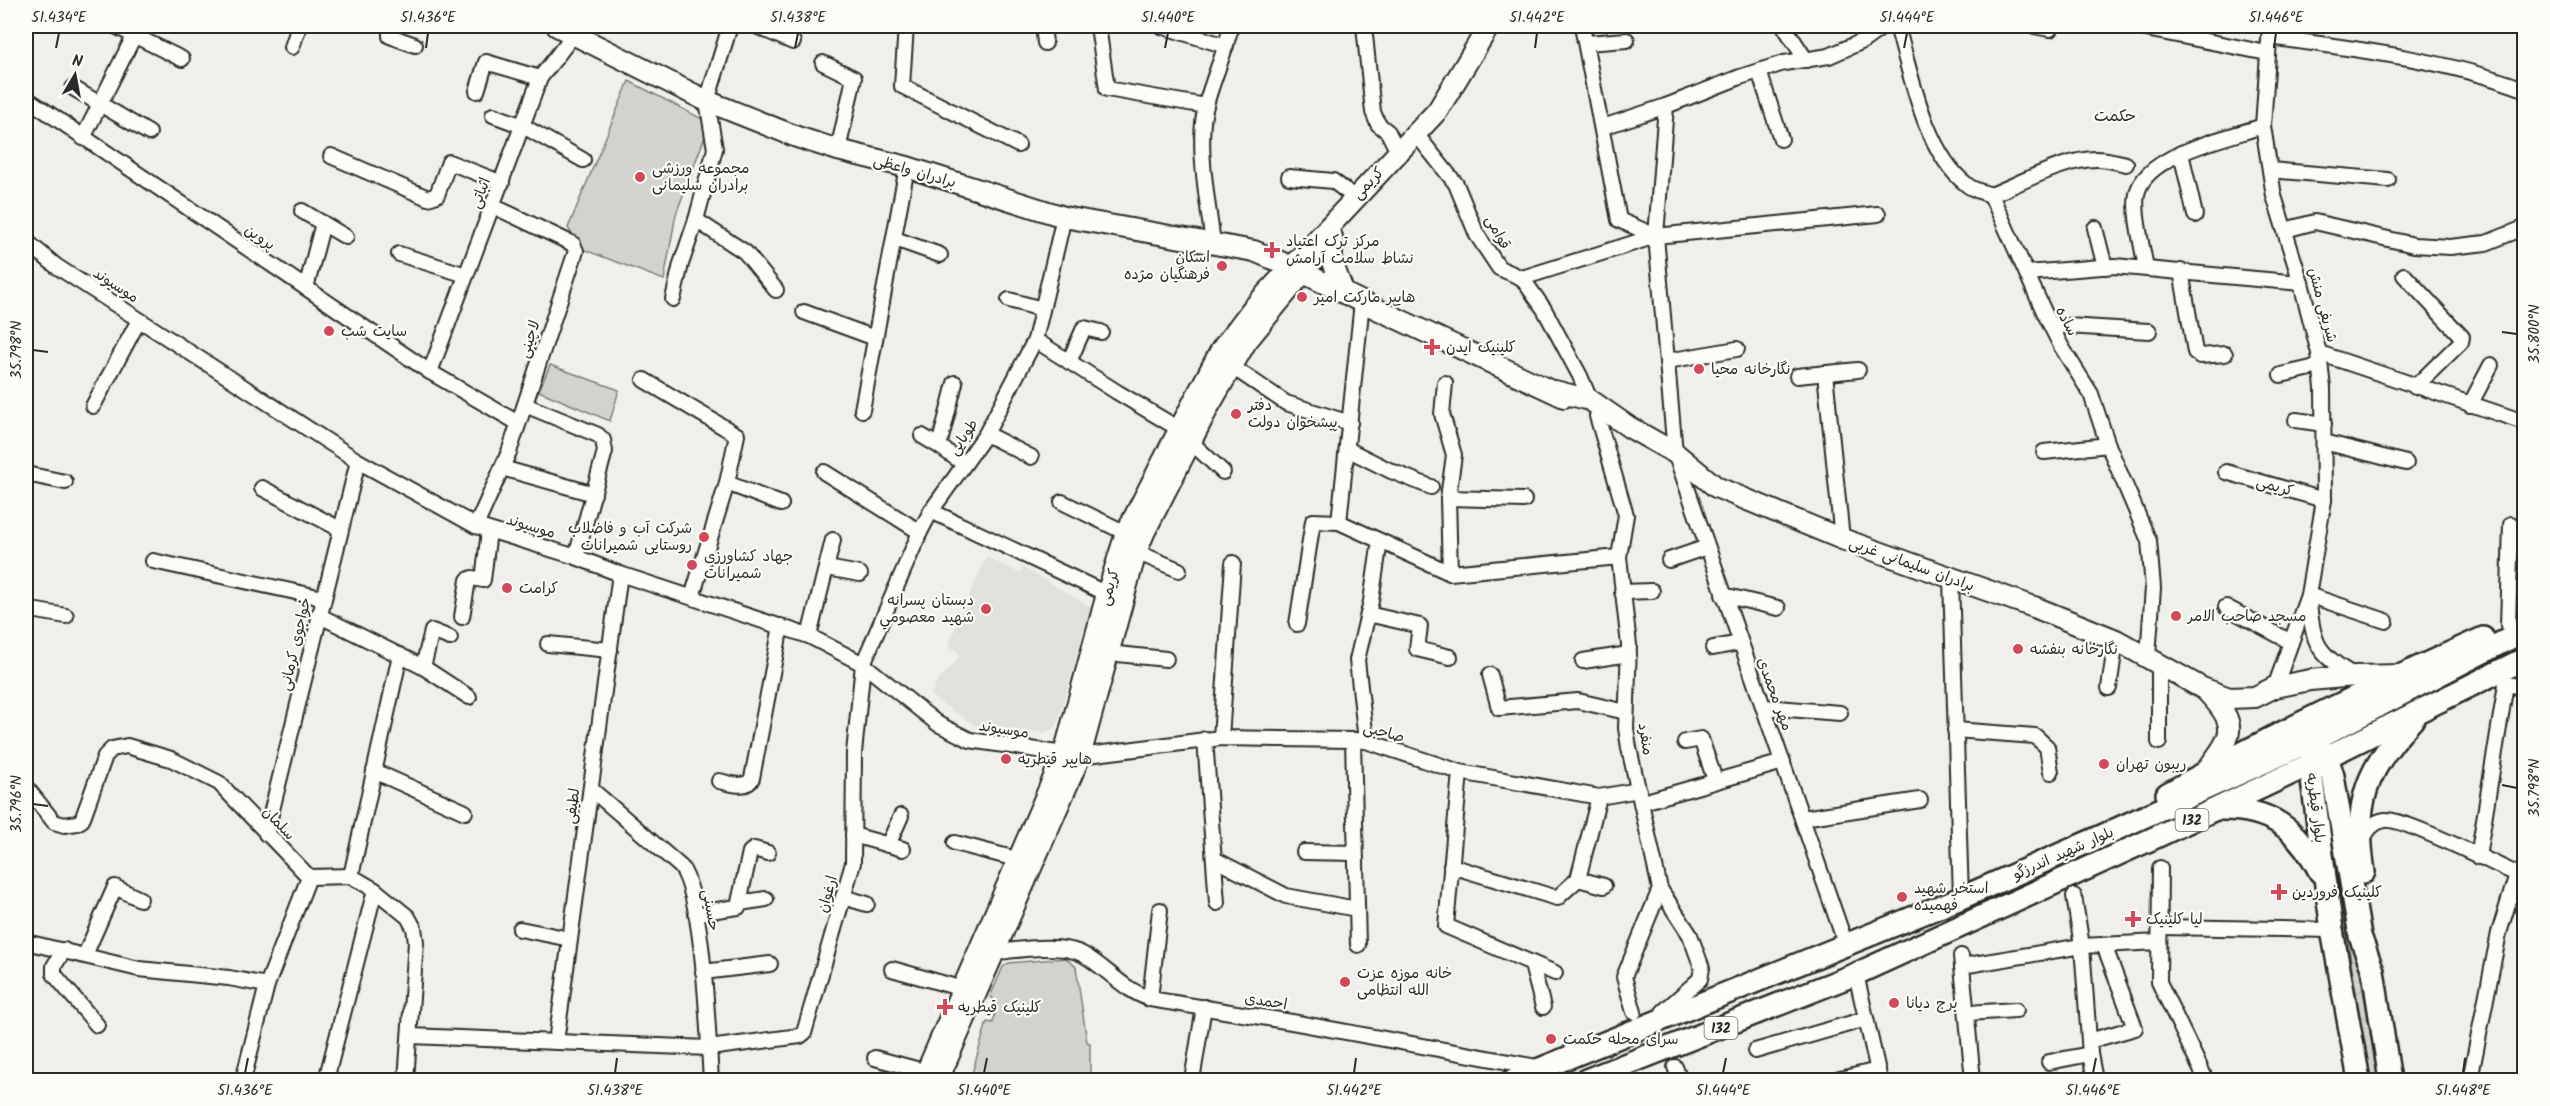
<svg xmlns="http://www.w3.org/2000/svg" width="2550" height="1106" font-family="Kalam,'Playpen Sans Arabic',sans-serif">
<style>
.built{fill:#e1e0dc}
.green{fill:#d3d2cf;stroke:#7f7e7d;stroke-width:1.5}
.forest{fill:url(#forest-crowns);stroke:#7f7e7d;stroke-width:1.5}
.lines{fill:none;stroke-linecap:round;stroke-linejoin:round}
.minor-casing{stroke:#2b2b2b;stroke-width:18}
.secondary-casing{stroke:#2b2b2b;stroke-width:24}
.primary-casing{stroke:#2b2b2b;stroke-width:26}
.minor{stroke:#fdfcf7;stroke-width:14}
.secondary{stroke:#fdfcf7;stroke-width:20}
.primary{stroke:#fdfcf7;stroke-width:21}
.ticks{fill:none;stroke:#2b2b2b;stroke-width:2}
.poi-dot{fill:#d1495b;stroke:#fdfcf7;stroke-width:2}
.labels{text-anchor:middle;stroke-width:4.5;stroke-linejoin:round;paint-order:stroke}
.shield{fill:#fdfcf7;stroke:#6a6a68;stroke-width:1.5}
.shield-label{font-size:14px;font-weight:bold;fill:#2b2b2b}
.poi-label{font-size:15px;fill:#2b2b2b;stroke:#fdfcf7;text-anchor:start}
.street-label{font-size:15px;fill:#2b2b2b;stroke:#fdfcf7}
.neighbourhood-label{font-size:16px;fill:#2b2b2b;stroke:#fdfcf7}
.neatline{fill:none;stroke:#2b2b2b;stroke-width:2}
.ticks-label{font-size:15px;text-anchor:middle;fill:#2b2b2b}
</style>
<defs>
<pattern id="forest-crowns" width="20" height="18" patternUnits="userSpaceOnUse" patternTransform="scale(1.5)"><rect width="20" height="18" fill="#d3d2cf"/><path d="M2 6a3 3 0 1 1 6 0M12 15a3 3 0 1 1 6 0" fill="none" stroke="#b5b4b2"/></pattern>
</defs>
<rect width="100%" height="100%" fill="#f0efeb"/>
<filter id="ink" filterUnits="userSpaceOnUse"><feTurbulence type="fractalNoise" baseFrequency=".0167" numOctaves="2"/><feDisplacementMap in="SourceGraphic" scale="12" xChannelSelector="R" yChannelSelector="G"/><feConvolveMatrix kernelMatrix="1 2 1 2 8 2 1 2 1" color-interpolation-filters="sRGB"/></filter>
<g filter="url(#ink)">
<path class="built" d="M986,557L1020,573L1022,567L1091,607L1056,727L1045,733L974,725L931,696L935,684L959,658L958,652L948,645Z"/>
<g class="green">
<path d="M629,81L710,123L676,214L664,280L582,249L568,228Z"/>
<path d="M550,365L619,390L610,421L539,391Z"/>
<path d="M1066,958L1076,967L1087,1042L1090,1043V1080H970L987,1022L993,1023L997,1003L993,1002V998L990,997L1003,967L1009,963Z"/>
</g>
<path class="forest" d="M2330,791L2378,1080H2370L2324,792Z"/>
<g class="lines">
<g class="minor-casing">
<g id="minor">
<path d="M115,26L182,59"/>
<path d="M390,26V36L415,45"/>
<path d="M756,26L793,42"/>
<path d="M906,26L902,86L1018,145"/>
<path d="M1043,26L1045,43"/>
<path d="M1098,26L1107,89L1206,106"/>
<path d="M1161,26L1226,46"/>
<path d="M1364,26L1373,112L1378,124L1388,132L1399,154"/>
<path d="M1582,26L1619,220L1656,236"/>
<path d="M1784,26L1806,60"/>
<path d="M1897,26C1911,74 1925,152 1966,184C1972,190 1983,192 1991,195L2046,316L2061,346L2091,394L2108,445L2149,541L2153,588L2148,656"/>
<path d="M2034,26L2050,29"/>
<path d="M2131,26L2267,53"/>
<path d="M2270,26L2263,126L2274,196L2301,283L2319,353L2323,388L2324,500L2308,595L2275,687"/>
<path d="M2269,37C2356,49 2442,59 2524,89"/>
<path d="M1586,43L1627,40"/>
<path d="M292,47L299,26"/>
<path d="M823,63L854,78L838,150"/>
<path d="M1759,71L1781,139"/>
<path d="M73,88L149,133"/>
<path d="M477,91L486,62L540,78"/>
<path d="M26,98L430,372L518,423"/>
<path d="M1666,106L1656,236L1675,453L1846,945"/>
<path d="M493,115L523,126L583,160"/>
<path d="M1603,127L1666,106L1740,77L1784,63L1829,56L1863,41L1884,26"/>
<path d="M1417,135L1456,184L1477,235L1499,268L1522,278L1544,309L1580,376L1590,400"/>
<path d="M83,138L139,26"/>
<path d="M2181,153L2195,215"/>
<path d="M331,156L428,198L437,195L449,162L502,183"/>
<path d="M2270,170L2388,180"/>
<path d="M1289,177L1333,181L1354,197"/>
<path d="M1991,195C2021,183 2066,158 2098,159C2107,159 2117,162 2126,164"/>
<path d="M302,211L346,237"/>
<path d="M696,220L745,252L776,290"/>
<path d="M2095,228L2105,267"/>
<path d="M2285,230L2315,222L2414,245L2450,247L2486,243L2524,228"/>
<path d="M895,239L940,255"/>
<path d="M26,241L56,266L358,461L476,526L576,557L620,574L809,636L863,664L938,724L970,740L1064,754"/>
<path d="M1213,243C1208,203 1196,144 1206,105C1213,78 1225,53 1231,26"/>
<path d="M399,254L466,275"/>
<path d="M2146,268C2143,250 2133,211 2137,194C2145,154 2228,138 2263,126"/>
<path d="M2181,271L2195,352L2200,356L2225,354"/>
<path d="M2027,273L2114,266L2301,283"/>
<path d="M2404,275L2462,337L2461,342L2415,387"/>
<path d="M1522,278L1656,236L1878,214"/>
<path d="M306,288L323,223"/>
<path d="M673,299L681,264L696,220L715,149L707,101L730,26"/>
<path d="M1009,300L1042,309"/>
<path d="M804,312L875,338"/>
<path d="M2051,325L2149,331"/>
<path d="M1035,340L1117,392L1179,429"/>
<path d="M2319,353L2524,422"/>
<path d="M1667,361L1737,349"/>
<path d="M1069,362L1084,328L1101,332"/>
<path d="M1231,366L1286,403L1350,423"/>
<path d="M430,372L540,78L574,34"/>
<path d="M1825,373L1842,539"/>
<path d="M2281,375L2320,366"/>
<path d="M1797,376L1858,370"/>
<path d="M644,380L737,435L727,483L692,597"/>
<path d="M955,383L939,446L964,464"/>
<path d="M1445,383L1442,414L1454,455L1448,498L1450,573"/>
<path d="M525,405L598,435L603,440L605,451L576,557"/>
<path d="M2470,405L2491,365"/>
<path d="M93,406L139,320"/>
<path d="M862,410L907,167"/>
<path d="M1597,416L1626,515L1619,557L1629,645L1626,728L1629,748L1660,889L1690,935L1702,968L1700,979L1663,1012"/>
<path d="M2296,420L2324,424"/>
<path d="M986,434L1031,457"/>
<path d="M922,436L939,446"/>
<path d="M1191,442L1223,472"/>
<path d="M2324,442L2406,463"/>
<path d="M1347,449L1391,471L1431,487"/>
<path d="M2044,452L2108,445"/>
<path d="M502,468L594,494"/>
<path d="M824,472L920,532"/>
<path d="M2226,472L2324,500"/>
<path d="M26,474L65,482"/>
<path d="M727,483L781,504"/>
<path d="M262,488L340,529"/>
<path d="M1448,498L1524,500"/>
<path d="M1062,502L1126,533"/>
<path d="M931,511L1107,594"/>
<path d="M1339,522L1362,302"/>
<path d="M476,526L509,452L576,251L573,244L493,206"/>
<path d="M1136,552L1179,570"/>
<path d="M1669,560L1707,547"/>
<path d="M153,561L323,598"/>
<path d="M827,568L860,574"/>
<path d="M1951,579L1961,898"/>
<path d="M1622,592L1652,591"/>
<path d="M1723,595L1778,608"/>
<path d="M2308,595L2386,621"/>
<path d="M2308,597C2314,642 2313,652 2355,676"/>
<path d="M2226,607L2291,642"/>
<path d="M26,609L66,616"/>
<path d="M1368,614L1420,626L1417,649L1450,657"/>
<path d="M318,615L423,667L469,697"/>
<path d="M462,617L468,580L472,578L483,580L489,531"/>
<path d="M1297,624L1313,521L1339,522L1450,573L1619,557"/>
<path d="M2508,626L2511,524"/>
<path d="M809,636L833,540"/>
<path d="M548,644L610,650"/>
<path d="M1713,648L1739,643"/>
<path d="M1108,653L1166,659"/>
<path d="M1583,661L1629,654"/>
<path d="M2159,662V742"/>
<path d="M423,667L432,631L450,638"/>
<path d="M1490,675L1499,708L1578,701L1626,712"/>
<path d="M2109,688L2116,640"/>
<path d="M1763,707L1840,713"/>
<path d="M1955,730L2035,736L2047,747L2051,772"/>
<path d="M1221,738L1233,563"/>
<path d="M1205,739L1217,903"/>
<path d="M1353,740L1358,945"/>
<path d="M1366,741L1357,660L1371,601L1380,541"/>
<path d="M1685,742L1701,739L1715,780"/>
<path d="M1080,756L1221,738L1353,740L1366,741L1460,772L1599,797L1639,790"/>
<path d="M374,771L465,812"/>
<path d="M1460,772L1446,926L1555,973"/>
<path d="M719,781C730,783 747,790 752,778L781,626"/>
<path d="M26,787L54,822L64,825L77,823L82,820L105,756L112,749L127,746L171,759L219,783L309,877L351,876L375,890L408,917L414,928L416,942L406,1080"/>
<path d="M591,789L681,867C704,898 708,1037 711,1080"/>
<path d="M1643,802L1783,762"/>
<path d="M1803,818L1920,800"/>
<path d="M266,834L358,461"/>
<path d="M853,835L903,849"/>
<path d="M2362,841C2367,831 2372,822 2385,820C2402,817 2494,864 2517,874L2524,875"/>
<path d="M955,843L1020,860"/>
<path d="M888,845L901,816"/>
<path d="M1304,852L1355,853"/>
<path d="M2478,857L2506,684L2524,687"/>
<path d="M1214,859L1286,896L1357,909"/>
<path d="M1451,866L1557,898L1578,879L1599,797"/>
<path d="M2160,868L2159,982L2206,1080"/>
<path d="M351,876L400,655"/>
<path d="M1578,879L1604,886"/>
<path d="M2074,896L2082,946L2090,1054L2095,1080"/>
<path d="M843,897L867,904"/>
<path d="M740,903L766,899"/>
<path d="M696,913L738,907L750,852L754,849L768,853"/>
<path d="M2160,927L2332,930"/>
<path d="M520,929L570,939"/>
<path d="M26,942L139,969L229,978L267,985"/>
<path d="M64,950L54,966V974L97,1025"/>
<path d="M995,953C1018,949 1064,943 1084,955C1108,969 1122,989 1150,999L1292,1022L1542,1068"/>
<path d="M85,955L115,887L140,899"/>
<path d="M1961,956L1973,1080"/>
<path d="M1532,965L1543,1007"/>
<path d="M1962,966L2082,946L2159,942"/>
<path d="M892,969L963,989"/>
<path d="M703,972L770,964"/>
<path d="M1856,974L1880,1080"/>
<path d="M1150,999L1160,910"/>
<path d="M1634,1012L1624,977L1660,889"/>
<path d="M1967,1013L2016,1010"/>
<path d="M410,1036L709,1048L800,1036L804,1033L853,863L854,753L863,664L920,532L931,511L986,434L1035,340L1064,217"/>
<path d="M2089,1041L2135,1028L2104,945"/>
<path d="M556,1042L620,574"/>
<path d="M1755,1051L1866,1019"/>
<path d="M875,1058L927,1072"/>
<path d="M2049,1062L2090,1054"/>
<path d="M1675,1067L1680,1080"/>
<path d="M243,1080L267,985L309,877"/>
<path d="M326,1080L375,890"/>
<path d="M1192,1080L1204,1007"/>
<path d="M1836,1080L1878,1070"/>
<path d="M2470,1080L2499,933L2517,874"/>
</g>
</g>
<g class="secondary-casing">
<g id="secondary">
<path d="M557,26L707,101L797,137L838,150L907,167L1064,217L1254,251L1290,266"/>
<path d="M1332,237V262L1343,291"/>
<path d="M1304,273L1362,302L1564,397"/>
<path d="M1555,391L1590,400L1629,427L1675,453L1716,487L1842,539L2034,607L2116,640L2202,688L2229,698L2255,697L2275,687L2310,680L2355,676L2401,675"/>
<path d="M2206,771C2232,736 2241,727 2207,692"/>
<path d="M923,1080L1064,754L1107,594L1126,533L1196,397L1221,350L1252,309L1438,110L1489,26"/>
<path d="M938,1080L1080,756L1136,552L1144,533L1209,406L1246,342L1329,241"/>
</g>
</g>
<g class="primary-casing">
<g id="primary">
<path d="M2318,746L2327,756L2333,776L2360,936L2373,971L2390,1080"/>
<path d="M2312,753V780L2332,930L2359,1080"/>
<path d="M2167,794C2269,736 2376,686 2483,638"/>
<path d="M2220,809C2270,808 2298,829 2320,872"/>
<path d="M2364,872C2353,803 2366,769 2413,719"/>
<path d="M1513,1080L1961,898L2095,839L2313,740L2524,631"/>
<path d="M1586,1080L1856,974L2156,837L2345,748L2524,659"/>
</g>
</g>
<use href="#minor" class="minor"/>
<use href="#secondary" class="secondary"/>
<use href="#primary" class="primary"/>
</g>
</g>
<path class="ticks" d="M56,48L59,33M426,48L428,33M795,48L798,33M1165,48L1168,33M1535,48L1537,33M1904,48L1907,33M2274,48L2276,33M2502,332L2517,334M33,350L48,352M2502,785L2517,788M33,804L48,806M245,1073L248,1058M615,1073L617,1058M984,1073L987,1058M1354,1073L1356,1058M1723,1073L1726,1058M2093,1073L2096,1058M2463,1073L2465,1058"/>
<g class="poi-dot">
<circle cx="640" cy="177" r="6"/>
<path d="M1269 241h6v6h6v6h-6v6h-6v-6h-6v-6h6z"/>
<circle cx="1222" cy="266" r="6"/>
<circle cx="1302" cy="297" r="6"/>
<circle cx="329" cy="331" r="6"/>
<path d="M1429 338h6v6h6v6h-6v6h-6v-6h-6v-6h6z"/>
<circle cx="1699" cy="369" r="6"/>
<circle cx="1236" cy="414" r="6"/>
<circle cx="704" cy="537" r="6"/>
<circle cx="692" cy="565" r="6"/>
<circle cx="507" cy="588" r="6"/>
<circle cx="986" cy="609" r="6"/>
<circle cx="2176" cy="616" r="6"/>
<circle cx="2018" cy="649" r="6"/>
<circle cx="1006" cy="759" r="6"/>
<circle cx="2104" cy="764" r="6"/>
<path d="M2276 883h6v6h6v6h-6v6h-6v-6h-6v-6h6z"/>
<circle cx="1902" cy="897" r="6"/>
<path d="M2130 910h6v6h6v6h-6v6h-6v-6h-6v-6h6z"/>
<circle cx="1345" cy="982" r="6"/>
<circle cx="1894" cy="1003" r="6"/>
<path d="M942 998h6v6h6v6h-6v6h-6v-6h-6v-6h6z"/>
<circle cx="1551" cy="1039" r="6"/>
</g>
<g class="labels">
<g class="shield">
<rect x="2175.5" y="809" width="33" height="22" rx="4.5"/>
<rect x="1704.5" y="1017" width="33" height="22" rx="4.5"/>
</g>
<g class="shield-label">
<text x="2192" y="825">132</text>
<text x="1721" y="1033">132</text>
</g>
<g class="poi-label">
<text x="652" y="173">مجموعه ورزشی<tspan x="652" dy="17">برادران سلیمانی</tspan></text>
<text x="1286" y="246">مرکز ترک اعتیاد<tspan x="1286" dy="17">نشاط سلامت آرامش</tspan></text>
<text x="1210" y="262" text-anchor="end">اسکان<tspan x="1210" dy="17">فرهنگیان مژده</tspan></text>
<text x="1314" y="302">هایپر مارکت امیر</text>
<text x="341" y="336">سایت شب</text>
<text x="1446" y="352">کلینیک ایدن</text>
<text x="1711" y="374">نگارخانه محیا</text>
<text x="1248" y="410">دفتر<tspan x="1248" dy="17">پیشخوان دولت</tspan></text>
<text x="692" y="533" text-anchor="end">شرکت آب و فاضلاب<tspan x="692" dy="17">روستایی شمیرانات</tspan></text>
<text x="704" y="561">جهاد کشاورزی<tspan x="704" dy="17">شمیرانات</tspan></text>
<text x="519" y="593">کرامت</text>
<text x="974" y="605" text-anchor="end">دبستان پسرانه<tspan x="974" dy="17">شهيد معصومي</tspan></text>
<text x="2188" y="621">مسجد صاحب الامر</text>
<text x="2030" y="654">نگارخانه بنفشه</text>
<text x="1018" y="764">هایپر قیطریه</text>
<text x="2116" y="769">ریبون تهران</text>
<text x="1914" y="893">استخر شهید<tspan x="1914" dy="17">فهمیده</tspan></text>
<text x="2292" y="897">کلینیک فروردین</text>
<text x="2146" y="924">لیا کلینیک</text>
<text x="1357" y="978">خانه موزه عزت<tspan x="1357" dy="17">الله انتظامی</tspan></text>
<text x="1906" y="1008">برج دیانا</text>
<text x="958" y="1012">کلینیک قیطریه</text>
<text x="1563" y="1044">سرای محله حکمت</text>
</g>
<g class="street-label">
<text transform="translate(915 171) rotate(16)" y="5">برادران واعظی</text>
<text transform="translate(1368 183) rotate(-46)" y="5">کریمی</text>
<text transform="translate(480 193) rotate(-69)" y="5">اثباتی</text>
<text transform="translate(1498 232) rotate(62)" y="5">قوامی</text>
<text transform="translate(260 237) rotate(34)" y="5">پروین</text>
<text transform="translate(116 285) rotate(33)" y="5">موسیوند</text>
<text transform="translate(2323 305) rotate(75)" y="5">شریفی منش</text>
<text transform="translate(2067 321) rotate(63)" y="5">ساده</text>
<text transform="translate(529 339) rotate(-72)" y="5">لاچینی</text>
<text transform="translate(963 437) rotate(-56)" y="5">طوبایی</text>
<text transform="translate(2275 486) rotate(16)" y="5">کریمی</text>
<text transform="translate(531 526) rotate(17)" y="5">موسیوند</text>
<text transform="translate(1912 564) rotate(20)" y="5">برادران سلیمانی غربی</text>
<text transform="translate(1109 587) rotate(-74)" y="5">کریمی</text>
<text transform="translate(295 644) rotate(-77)" y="5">خواجوی کرمانی</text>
<text transform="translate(1775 694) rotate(70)" y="5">مهر محمدی</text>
<text transform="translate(1004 729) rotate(9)" y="5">موسیوند</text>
<text transform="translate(1384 732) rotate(15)" y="5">صاحبی</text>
<text transform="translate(1646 739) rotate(81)" y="5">منفرد</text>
<text transform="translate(572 806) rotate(-82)" y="5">لطیفی</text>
<text transform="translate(2316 808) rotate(83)" y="5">بلوار قیطریه</text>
<text transform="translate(279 823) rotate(46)" y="5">سلمان</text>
<text transform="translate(2063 853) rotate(-24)" y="5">بلوار شهید اندرزگو</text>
<text transform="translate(827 894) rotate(-74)" y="5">ارغوان</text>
<text transform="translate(711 910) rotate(80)" y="5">حسینی</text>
<text transform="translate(1266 1001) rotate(9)" y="5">احمدی</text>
</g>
<g class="neighbourhood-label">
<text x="2115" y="121">حکمت</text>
</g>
</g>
<rect width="2550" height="1106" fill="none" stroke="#fdfcf7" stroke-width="66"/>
<g transform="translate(75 75) rotate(10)" stroke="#fdfcf7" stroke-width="4.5" paint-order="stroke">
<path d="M0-4.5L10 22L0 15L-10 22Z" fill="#2b2b2b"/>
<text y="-9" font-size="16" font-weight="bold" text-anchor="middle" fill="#2b2b2b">N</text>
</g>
<rect x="33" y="33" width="2484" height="1040" class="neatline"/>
<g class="ticks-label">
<text x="59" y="22">51.434°E</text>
<text x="428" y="22">51.436°E</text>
<text x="798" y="22">51.438°E</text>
<text x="1168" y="22">51.440°E</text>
<text x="1537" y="22">51.442°E</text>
<text x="1907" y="22">51.444°E</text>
<text x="2276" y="22">51.446°E</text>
<text transform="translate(2534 334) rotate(-90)" y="5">35.800°N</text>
<text transform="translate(16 350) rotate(-90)" y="5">35.798°N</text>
<text transform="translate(2534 788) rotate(-90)" y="5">35.798°N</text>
<text transform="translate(16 804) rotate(-90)" y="5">35.796°N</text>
<text x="245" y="1095">51.436°E</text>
<text x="615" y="1095">51.438°E</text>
<text x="984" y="1095">51.440°E</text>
<text x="1354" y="1095">51.442°E</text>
<text x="1723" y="1095">51.444°E</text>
<text x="2093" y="1095">51.446°E</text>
<text x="2463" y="1095">51.448°E</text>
</g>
</svg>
